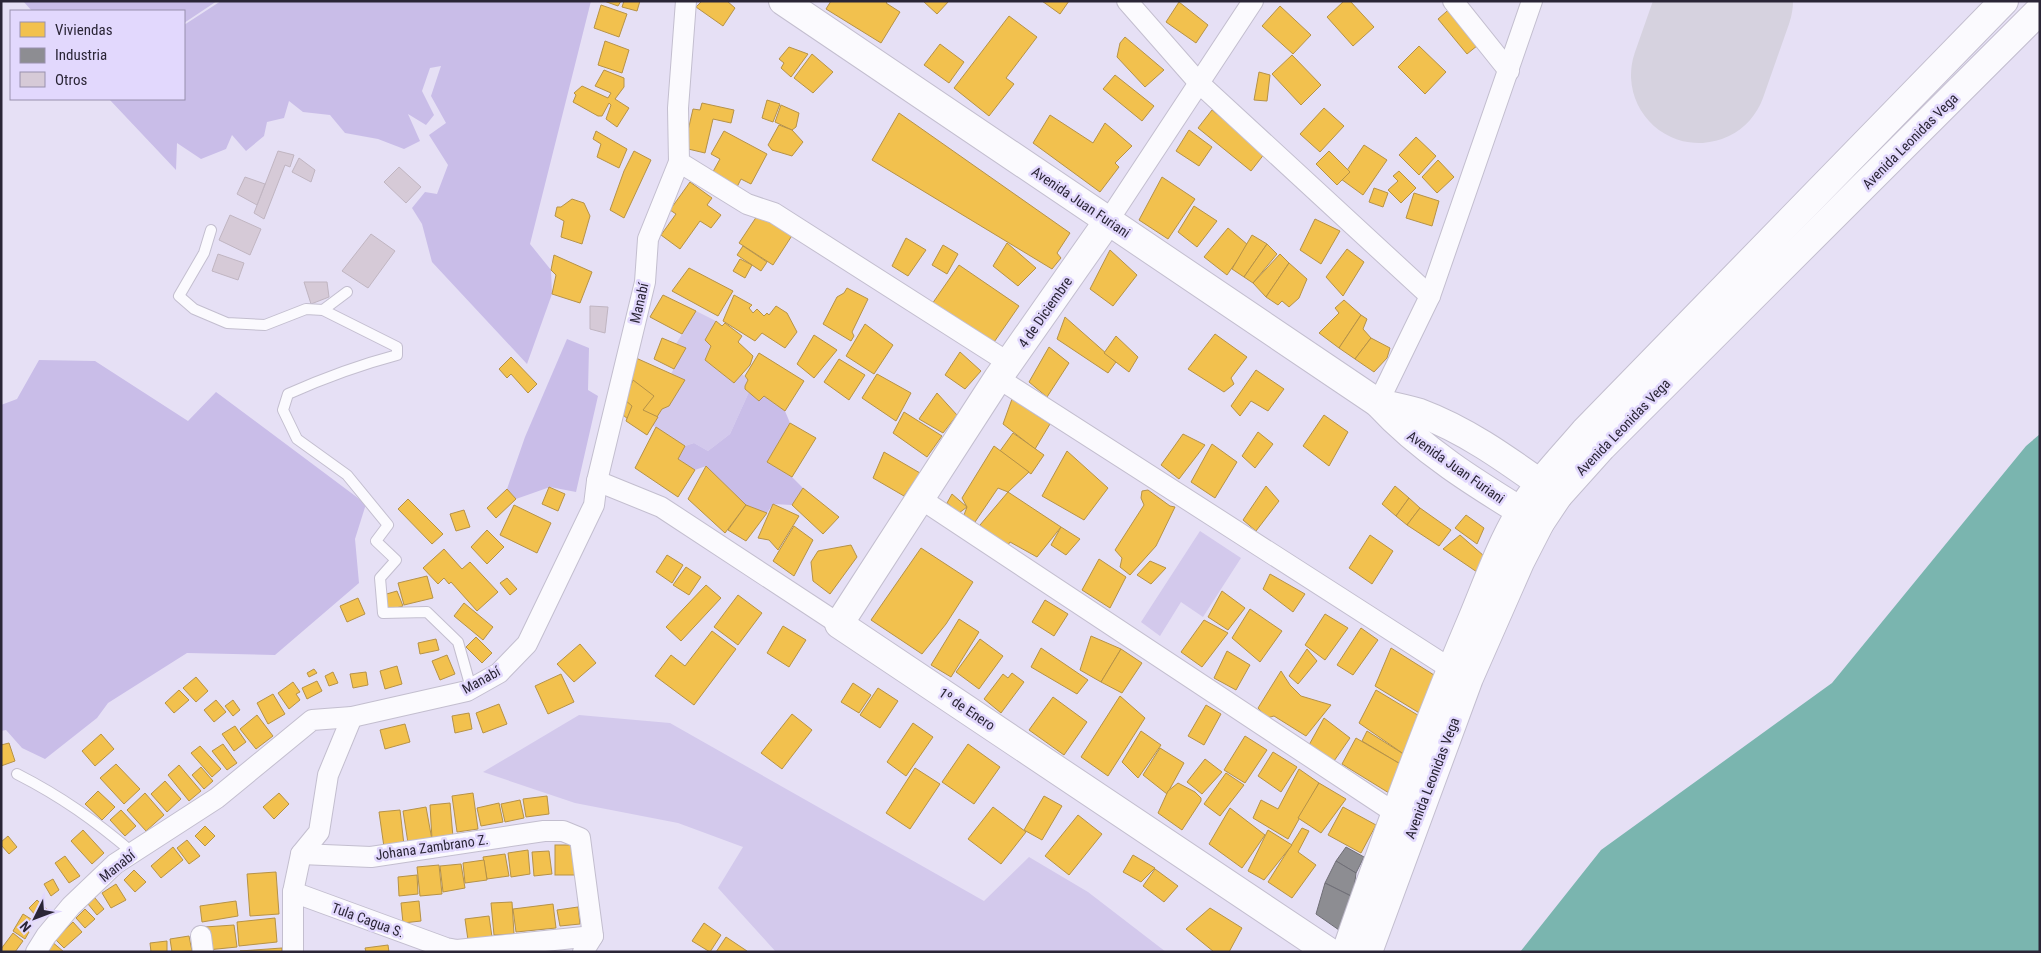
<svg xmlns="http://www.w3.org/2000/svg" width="2041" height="953" font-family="'Roboto Condensed',sans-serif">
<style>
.green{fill:#d3c9ec}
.forest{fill:#c9bde8}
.water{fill:#7ab5af}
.homes{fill:#f2c14e;stroke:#b69247}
.industry{fill:#8d8d92;stroke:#6f6e76}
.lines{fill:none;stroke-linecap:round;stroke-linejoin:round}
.runway{stroke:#d6d2df;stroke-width:136}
.building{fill:#d6cad7;stroke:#c0b5c1}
.lane-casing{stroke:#c3becf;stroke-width:12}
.street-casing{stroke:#c3becf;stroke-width:22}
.secondary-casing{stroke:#c3becf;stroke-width:30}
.primary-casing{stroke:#c3becf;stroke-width:30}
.highway-casing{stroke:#c3becf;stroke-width:30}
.lane{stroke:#fbfafe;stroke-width:10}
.street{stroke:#fbfafe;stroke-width:20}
.secondary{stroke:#fbfafe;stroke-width:28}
.primary{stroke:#fbfafe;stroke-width:28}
.highway{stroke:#fbfafe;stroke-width:28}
.labels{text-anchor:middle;stroke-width:5;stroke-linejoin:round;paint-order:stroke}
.street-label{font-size:14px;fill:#2a2536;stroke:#e2d8fd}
</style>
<rect width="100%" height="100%" fill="#e6e0f5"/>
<g class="green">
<path d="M696,311L716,321L705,340L711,346L705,360L734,383L742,374L748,380L745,386L749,392L730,434L708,451L694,443L685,446L652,425L662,409L669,406L685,380L671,374L685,348L676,344Z"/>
<path d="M1200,531L1241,558L1203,617L1181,602L1160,636L1141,622Z"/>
<path d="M579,715L670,723L984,901L1029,857L1088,892L1166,952H776L718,888L743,847L678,823L575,803L483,772Z"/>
</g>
<g class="forest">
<path d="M23,1H217L184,23V11H32Z"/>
<path d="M221,1H591L530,244L551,270L552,294L527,364L432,262L422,224L412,208L425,192L437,194L448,165L429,135L446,123L431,96L441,66L430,68L422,91L434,115L426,125L408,114L420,141L404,149L378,139L345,133L330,115L303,112L289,101L284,118L267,122L264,136L246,151L232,135L226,149L201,159L177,143L176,170L109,99H184V25Z"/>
<path d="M567,339L589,348L588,390L598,396L576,492L550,487L516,499L507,489L525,437Z"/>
<path d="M39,360L95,361L188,421L216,392L366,504L355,539L359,583L275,655L187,653L108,703L97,718L45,759L22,748L6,730L1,731V405L17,399Z"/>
<path d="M749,392L759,401L764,396L785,411L790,423L767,462L792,477L803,488L792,505L773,504L767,513L746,505L706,466L695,470L678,459L685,446L694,443L708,451L730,434Z"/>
</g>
<path class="water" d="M2040,434V952H1520L1601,850L1832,683L2026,446Z"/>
<g class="homes">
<path d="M604,1H621L618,6Z"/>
<path d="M624,1H640L637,11L622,7Z"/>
<path d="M702,1H727L735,8L723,26L696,7Z"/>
<path d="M831,1H888L886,3L900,12L881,43L826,9Z"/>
<path d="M923,1H949L937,14Z"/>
<path d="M1042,1H1069L1060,14Z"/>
<path d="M1344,1H1350L1374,27L1353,46L1327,17Z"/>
<path d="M1179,2L1208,25L1196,43L1166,22Z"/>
<path d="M601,5L627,14L619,37L594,28Z"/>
<path d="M1454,5L1483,41L1467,54L1438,19Z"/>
<path d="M1280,6L1311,35L1293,54L1262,26Z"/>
<path d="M1009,16L1037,37L1006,78L1014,84L989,116L954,88Z"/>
<path d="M1125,37L1164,70L1145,87L1117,57L1120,43Z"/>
<path d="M605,41L629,50L622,73L598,65Z"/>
<path d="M940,44L964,62L949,83L924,65Z"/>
<path d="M1419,46L1446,72L1425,94L1398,67Z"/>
<path d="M789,47L808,54L791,77L781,68L784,63L779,59Z"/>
<path d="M812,54L833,72L813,93L794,78Z"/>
<path d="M1292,55L1321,85L1301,105L1272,74Z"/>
<path d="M604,70L624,78V87L615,99L629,108L617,127L606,119L611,105L609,103L602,116H598L573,102L576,95L574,93L582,86L608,98L611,93L595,86Z"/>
<path d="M1259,72L1270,75L1267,101L1254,100Z"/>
<path d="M1115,75L1154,106L1142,121L1103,89Z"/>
<path d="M767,100L780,104L773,122L762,118Z"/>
<path d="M702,103L734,110L731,123L713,119L705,153L684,148L693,109L700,110Z"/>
<path d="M781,105L799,113L796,127L792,130L775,122Z"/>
<path d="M1324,108L1344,126L1320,152L1300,134Z"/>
<path d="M1212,110L1265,153L1251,171L1198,128Z"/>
<path d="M899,113L1070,233L1057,253L1061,258L1052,269L872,160Z"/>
<path d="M1050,115L1093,143L1105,123L1132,146L1115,163L1119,167L1100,192L1033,143Z"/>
<path d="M779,125L792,130L803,142L792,156L772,150L768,145Z"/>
<path d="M1189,130L1212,147L1199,166L1176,151Z"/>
<path d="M596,131L627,149L619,168L597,157L601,144L593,139Z"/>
<path d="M724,131L767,154L751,184L741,179L735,191L710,177L720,159L711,154Z"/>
<path d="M1416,137L1436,156L1419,175L1399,155Z"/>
<path d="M1364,145L1387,160L1363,195L1341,179Z"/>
<path d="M634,151L651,160L624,218L610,210L624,171Z"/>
<path d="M1329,151L1350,172L1337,185L1316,164Z"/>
<path d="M1438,160L1454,177L1437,193L1422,177Z"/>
<path d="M1399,171L1416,188L1401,203L1388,190L1398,181L1393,176Z"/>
<path d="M1162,177L1195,199L1168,239L1139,220Z"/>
<path d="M690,182L712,198L707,205L721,215L711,228L700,221L680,249L661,235L676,214L670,210Z"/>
<path d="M1374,188L1388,193L1383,207L1369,202Z"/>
<path d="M1414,193L1439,201L1432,226L1406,218Z"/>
<path d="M572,199L584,203L590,216L582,244L561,237L564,221L555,216L557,207H561Z"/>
<path d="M1194,206L1217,221L1197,247L1178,232Z"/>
<path d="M759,213L793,234L773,265L739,243Z"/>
<path d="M1315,219L1340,231L1321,264L1300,250Z"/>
<path d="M1228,228L1248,245L1227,275L1204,257Z"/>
<path d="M1252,235L1267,244L1244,277L1232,269Z"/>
<path d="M906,238L926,250L908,276L892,266Z"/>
<path d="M1007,243L1036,268L1018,286L993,266Z"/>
<path d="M1267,244L1277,254L1253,283L1244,277Z"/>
<path d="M943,245L958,254L947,274L932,265Z"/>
<path d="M743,246L767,262L761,271L737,255Z"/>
<path d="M1347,249L1364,262L1343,296L1326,277Z"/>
<path d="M1110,250L1137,275L1113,306L1090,289Z"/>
<path d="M1280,254L1289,263L1266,297L1253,283Z"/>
<path d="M554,255L592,272L580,303L552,294L556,275L551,270Z"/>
<path d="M740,259L752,265L745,278L733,271Z"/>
<path d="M1289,263L1307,279L1299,298L1289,307L1282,301L1278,305L1266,297Z"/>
<path d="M959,265L1019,306L992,345L932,304Z"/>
<path d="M689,268L733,291L718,316L672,291Z"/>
<path d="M847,288L868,299L852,332L854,336L851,341L823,324L837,297L844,293Z"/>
<path d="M663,295L696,311L682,334L650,317Z"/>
<path d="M734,295L752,305L749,308L753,313L757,309L764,316L767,313L769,315L776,306L787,313L797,332L785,348L762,333L755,341L723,321Z"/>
<path d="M1344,300L1361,315L1339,348L1319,333L1339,313L1335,308Z"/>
<path d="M1361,315L1367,319L1363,329L1371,338L1355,359L1339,348Z"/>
<path d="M1065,317L1116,362L1108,373L1057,339Z"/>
<path d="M716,321L722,326L725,323L742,336L738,342L753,356L750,365L734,383L705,360L711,346L705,340Z"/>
<path d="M865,324L893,345L874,374L846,356Z"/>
<path d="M1215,334L1247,357L1231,378L1234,384L1224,392L1188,369Z"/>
<path d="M814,335L837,350L814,378L797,364Z"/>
<path d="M1116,336L1138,357L1129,372L1104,353Z"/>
<path d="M662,338L686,348L674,369L654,359Z"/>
<path d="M1371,338L1390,348L1387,358L1374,372L1355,359Z"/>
<path d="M1049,347L1069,363L1047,397L1029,382Z"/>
<path d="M960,352L981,371L965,389L945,375Z"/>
<path d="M759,353L804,381L785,411L764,396L759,401L745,389V386L748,380L745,376Z"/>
<path d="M511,357L537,384L528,393L511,374L507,378L499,369Z"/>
<path d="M636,358L685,380L669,406L662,409L646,434L623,415Z"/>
<path d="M839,359L865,375L849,400L824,382Z"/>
<path d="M1256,370L1284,389L1268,411L1251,401L1240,416L1231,406Z"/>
<path d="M877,374L911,393L896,421L862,398Z"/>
<path d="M633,380L654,396L643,410L658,417L647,435L626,421L632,406L625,400Z"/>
<path d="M937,393L957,415L943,433L919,419Z"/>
<path d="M1012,399L1050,424L1035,449L1003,424Z"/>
<path d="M904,412L942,436L927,457L893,433Z"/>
<path d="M1324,415L1348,432L1329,466L1303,446Z"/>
<path d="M790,423L816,438L792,477L767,462Z"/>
<path d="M656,427L685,446L678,459L695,470L678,497L635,468Z"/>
<path d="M1258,432L1273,444L1255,468L1242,456Z"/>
<path d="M1013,433L1044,455L1031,474L1000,451Z"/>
<path d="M1183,434L1205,445L1179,479L1161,465Z"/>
<path d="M1212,444L1237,462L1215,498L1191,482Z"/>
<path d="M994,446L1029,472L1008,492L998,488L975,522L964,515L967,507L962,498Z"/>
<path d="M1067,451L1108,488L1084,520L1042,496Z"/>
<path d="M884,452L920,473L904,496L873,478Z"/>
<path d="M706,466L746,505L725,533L688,499Z"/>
<path d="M1266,486L1279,501L1256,531L1243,520Z"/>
<path d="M1395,486L1409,498L1396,516L1382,504Z"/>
<path d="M549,487L565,494L558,511L542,504Z"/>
<path d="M803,488L839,517L823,534L792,505Z"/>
<path d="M507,489L516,499L496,518L487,508Z"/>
<path d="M1148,490L1170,506L1175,507L1156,546L1130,575L1120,567L1122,558L1115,550L1144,505L1141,498L1142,491Z"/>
<path d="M1008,492L1061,527L1037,557L1010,542L1006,548L980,525Z"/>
<path d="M952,494L967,507L959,513L947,503Z"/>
<path d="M1409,498L1420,508L1407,525L1396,516Z"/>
<path d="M408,499L443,534L432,544L398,509Z"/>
<path d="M773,504L799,516L778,550L769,540L758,538Z"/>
<path d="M514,505L551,523L537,553L500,535Z"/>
<path d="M746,505L767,513L746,541L728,530Z"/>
<path d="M1420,508L1451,530L1439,546L1407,525Z"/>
<path d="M464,510L470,527L456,531L450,514Z"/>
<path d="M1466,515L1484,528L1477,544L1455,528Z"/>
<path d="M794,526L813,540L794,576L773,561Z"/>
<path d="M1061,527L1080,539L1066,555L1051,545Z"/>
<path d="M487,530L504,547L487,564L471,547Z"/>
<path d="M1370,535L1393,551L1372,584L1349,568Z"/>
<path d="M1460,535L1484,556L1477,572L1443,549Z"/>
<path d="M851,545L857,557L830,594L813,581L811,562L818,551Z"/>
<path d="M921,548L973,582L946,624L922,654L871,620Z"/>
<path d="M444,549L462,569L470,562L498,592L477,611L451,582L449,584L444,578L438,584L423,568Z"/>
<path d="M667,555L683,565L672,583L656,572Z"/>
<path d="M1099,559L1126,577L1110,608L1082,590Z"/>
<path d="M1150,561L1166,568L1151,584L1137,575Z"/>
<path d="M686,567L701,577L689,595L673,585Z"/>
<path d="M1270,574L1305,594L1293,612L1263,589Z"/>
<path d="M427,576L433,598L404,605L398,583Z"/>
<path d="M507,578L517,589L510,595L500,583Z"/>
<path d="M706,585L721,598L681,641L666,627Z"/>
<path d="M397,591L403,606L389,610L383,595Z"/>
<path d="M1222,591L1245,608L1228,630L1208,617Z"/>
<path d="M738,595L762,613L738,645L714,627Z"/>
<path d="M358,598L365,614L347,622L340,606Z"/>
<path d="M1045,600L1068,614L1054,636L1032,622Z"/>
<path d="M464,603L493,627L483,640L454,616Z"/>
<path d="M1250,609L1282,631L1260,662L1232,638Z"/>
<path d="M1325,614L1348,628L1325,660L1305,645Z"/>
<path d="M959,619L979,632L951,677L931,665Z"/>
<path d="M1204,620L1228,633L1202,667L1181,652Z"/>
<path d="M783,626L806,640L789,667L767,653Z"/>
<path d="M1361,628L1378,640L1353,675L1337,665Z"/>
<path d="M712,631L736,649L694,705L655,676L671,655L685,666Z"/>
<path d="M1091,636L1121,649L1101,682L1080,670Z"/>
<path d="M476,637L492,653L482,663L466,647Z"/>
<path d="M436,639L439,650L420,654L418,643Z"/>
<path d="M980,639L1003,656L979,689L956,672Z"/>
<path d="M580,644L596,663L574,682L557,664Z"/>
<path d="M1041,648L1088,680L1077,694L1031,667Z"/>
<path d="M1391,648L1434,675L1421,714L1375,686Z"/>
<path d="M1121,649L1142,663L1122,693L1101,682Z"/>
<path d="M1307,649L1317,661L1298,684L1289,676Z"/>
<path d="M1227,651L1250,665L1236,690L1214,678Z"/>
<path d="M447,655L455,674L440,680L432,661Z"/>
<path d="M397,666L402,684L385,689L380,671Z"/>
<path d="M314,669L317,673L309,677L307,673Z"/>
<path d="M1281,671L1290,685L1301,696L1331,705L1306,736L1274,716L1267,718L1258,708Z"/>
<path d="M333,672L338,683L329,686L325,676Z"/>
<path d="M366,672L368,685L353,688L350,674Z"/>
<path d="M1012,673L1024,682L1001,713L984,699L1003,674L1008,678Z"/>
<path d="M561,674L574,702L548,714L535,686Z"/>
<path d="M196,677L208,691L196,702L183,688Z"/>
<path d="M317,681L322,691L307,699L302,688Z"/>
<path d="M293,682L300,692L296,694L300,700L289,709L278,693Z"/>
<path d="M853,683L871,695L859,713L841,702Z"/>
<path d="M878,688L898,701L880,728L860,715Z"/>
<path d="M179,690L189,700L174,713L165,703Z"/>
<path d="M1376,690L1421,717L1405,755L1359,723Z"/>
<path d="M273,694L285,714L268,724L257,703Z"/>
<path d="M1120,696L1145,718L1108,776L1081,757Z"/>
<path d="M1053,697L1087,722L1064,755L1029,730Z"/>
<path d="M216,700L226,712L214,722L204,710Z"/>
<path d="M233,700L240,710L233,716L225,706Z"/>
<path d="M499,704L507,724L483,733L476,713Z"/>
<path d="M1206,705L1221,714L1204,745L1188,736Z"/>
<path d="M469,713L472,729L455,733L452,716Z"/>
<path d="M792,714L812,730L782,769L761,753Z"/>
<path d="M257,715L273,736L256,749L240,729Z"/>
<path d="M1324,718L1350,738L1334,761L1309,745Z"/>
<path d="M913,723L933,737L906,776L887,762Z"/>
<path d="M405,724L410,742L385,749L380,730Z"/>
<path d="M235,726L246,742L234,751L222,734Z"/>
<path d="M1141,731L1161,745L1138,778L1122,762Z"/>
<path d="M1367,731L1405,755L1402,765L1362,741Z"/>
<path d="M101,734L114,749L95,766L82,751Z"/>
<path d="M1245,736L1267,750L1245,783L1224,770Z"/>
<path d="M1356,738L1402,765L1389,793L1342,764Z"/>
<path d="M9,743L15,761L1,766V745Z"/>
<path d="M223,744L237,763L227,770L212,751Z"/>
<path d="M968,744L1000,767L974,804L942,782Z"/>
<path d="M200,746L221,769L212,777L191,753Z"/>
<path d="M1160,748L1184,763L1167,794L1143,775Z"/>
<path d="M1273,752L1297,767L1281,792L1258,776Z"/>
<path d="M1205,759L1222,772L1202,794L1187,782Z"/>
<path d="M116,764L140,789L124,804L100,778Z"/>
<path d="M179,765L201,791L189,801L168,775Z"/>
<path d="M201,767L213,781L204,789L192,775Z"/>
<path d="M915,768L940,784L910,829L886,813Z"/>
<path d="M1299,769L1319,783L1288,839L1253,818L1261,800L1278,809Z"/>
<path d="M1226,773L1244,785L1220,816L1204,804Z"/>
<path d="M165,781L181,799L167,812L151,794Z"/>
<path d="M1178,783L1195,792L1201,798V801L1182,830L1158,813L1168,791Z"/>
<path d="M1319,783L1346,799L1321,833L1298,818Z"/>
<path d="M98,791L115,807L102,820L85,804Z"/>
<path d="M145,793L164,815L146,831L127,810Z"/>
<path d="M279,793L289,804L274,819L263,807Z"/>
<path d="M473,793L478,829L457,832L452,796Z"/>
<path d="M547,796L549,814L526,817L523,799Z"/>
<path d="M1044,796L1062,806L1042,840L1024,830Z"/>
<path d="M520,800L524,818L505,822L501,804Z"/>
<path d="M450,803L453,837L432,839L430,805Z"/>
<path d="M499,803L503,822L481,826L477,808Z"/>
<path d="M426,807L432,840L408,843L403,811Z"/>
<path d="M993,807L1026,832L1001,864L968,839Z"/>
<path d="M1343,807L1376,825L1361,853L1328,835Z"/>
<path d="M1230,808L1265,835L1242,868L1209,844Z"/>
<path d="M121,810L136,826L125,836L110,820Z"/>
<path d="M400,810L404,845L384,847L379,812Z"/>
<path d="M1078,815L1102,834L1069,875L1045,856Z"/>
<path d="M205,826L215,836L205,846L195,836Z"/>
<path d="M1302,828L1309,831L1298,852L1316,865L1292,898L1268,882Z"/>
<path d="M83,830L104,853L92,864L71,841Z"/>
<path d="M1268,830L1292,845L1264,880L1248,871Z"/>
<path d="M8,836L17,847L9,854L1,845V842Z"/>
<path d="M187,840L200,856L189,864L177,848Z"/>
<rect x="555" y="845" width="21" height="30"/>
<path d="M173,847L183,860L161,878L151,866Z"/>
<path d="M528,850L530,874L511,877L508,853Z"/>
<path d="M549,851L552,874L534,876L532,852Z"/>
<path d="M505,854L509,876L487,879L483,857Z"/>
<path d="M1133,855L1155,868L1141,882L1123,872Z"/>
<path d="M65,856L80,876L69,883L55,863Z"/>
<path d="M484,860L487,880L465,883L463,863Z"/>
<path d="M461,864L465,888L443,892L440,866Z"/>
<path d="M439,865L442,894L420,896L417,867Z"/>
<path d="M1155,869L1178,886L1164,902L1143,886Z"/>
<path d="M134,870L146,882L135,892L124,880Z"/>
<path d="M276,872L279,914L250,916L247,874Z"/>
<path d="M417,875L418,894L399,896L398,877Z"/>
<path d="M53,879L59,890L51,896L44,884Z"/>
<path d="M116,884L126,900L111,908L102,893Z"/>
<path d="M95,898L104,909L97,915L88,904Z"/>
<path d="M37,900L50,912L45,916L42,913L37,917L29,908Z"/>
<path d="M236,901L238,916L202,922L200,906Z"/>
<path d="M419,901L421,921L403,923L401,903Z"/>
<path d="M512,902L514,934L494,935L491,903Z"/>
<path d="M553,904L556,928L516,932L513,909Z"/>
<path d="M578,907L580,924L560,926L557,910Z"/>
<path d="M1210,908L1242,928L1229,952H1214L1186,929Z"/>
<path d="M85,909L95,919L85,928L76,918Z"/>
<path d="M23,914L31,919L24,929L29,932L25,939L13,931Z"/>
<path d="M489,916L492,937L468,940L465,919Z"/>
<path d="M275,918L277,942L239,946L237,922Z"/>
<path d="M73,922L82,932L64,948L55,939Z"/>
<path d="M704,923L721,935L710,952L692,941Z"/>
<path d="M234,925L237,947L207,950L205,927Z"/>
<path d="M13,933L23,941L15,952H1V949Z"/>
<path d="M189,936L192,951L172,952L170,939Z"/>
<path d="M726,937L747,951L746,952H716Z"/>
<path d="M51,941L64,952H43Z"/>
<path d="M167,941V952H151L150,943Z"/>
<path d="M388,945L389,952H366L365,948Z"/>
<path d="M282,948V952L240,951Z"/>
</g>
<g class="industry">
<path d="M1346,847L1364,857L1356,873L1336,861Z"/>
<path d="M1336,861L1356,873L1353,897L1325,883Z"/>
<path d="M1325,883L1353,897L1339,930L1316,914Z"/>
</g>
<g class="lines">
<path class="runway" d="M1699,75L1725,1"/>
</g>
<g class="building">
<path d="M278,151L294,155L290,167L285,165L264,219L254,213Z"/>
<path d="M299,158L315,170L311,182L292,172Z"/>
<path d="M399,167L421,187L406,203L384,182Z"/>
<path d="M245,177L265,184L257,205L237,194Z"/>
<path d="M230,215L261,229L250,255L219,240Z"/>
<path d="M371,234L395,251L368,288L342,271Z"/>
<path d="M218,254L244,263L238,280L212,271Z"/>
<path d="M304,282H327L329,297L311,304Z"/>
<path d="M590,306L608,307L605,333L590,329Z"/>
</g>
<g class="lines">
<g class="lane-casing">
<g id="lane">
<path d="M211,230L204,253L179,296L194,309L227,323L265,325L306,309L323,310L397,347V355C359,365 324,378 288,394L283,410L297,439L347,475L388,525L376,541L396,560L380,578L383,613L427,612L458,642L471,688"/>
<path d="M323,310L347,292"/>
<path d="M17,774C62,797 94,820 132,852"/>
</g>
</g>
<g class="street-casing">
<g id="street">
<path d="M686,1L678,108L679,162L747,204L774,213L1009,363"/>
<path d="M1127,1L1199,83L1430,296"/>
<path d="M1453,1L1509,71"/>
<path d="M1108,221L1253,1"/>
<path d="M998,378L1451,669"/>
<path d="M1378,403L1430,296L1532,1"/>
<path d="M597,481L661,507L839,624"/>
<path d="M921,499L1395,813"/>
<path d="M301,854L371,857L544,831H563L580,838L593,936L583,952"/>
<path d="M293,892L446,948L457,950L593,936"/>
<path d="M201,936L203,952"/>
<path d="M36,952L46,936L71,906L115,864L217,798L312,720L352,717L467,691L499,673L527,644L594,505L597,481L645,282L648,239L679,162"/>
<path d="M293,952V892L301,854L319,832L328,775L352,717"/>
</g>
</g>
<g class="secondary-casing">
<path id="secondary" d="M1108,221L998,378L839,624L1329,952"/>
</g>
<g class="primary-casing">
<g id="primary">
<path d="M783,1L1378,403C1424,453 1483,488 1540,523"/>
<path d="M1378,403C1392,406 1406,409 1420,413C1471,432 1514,465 1558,496"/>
</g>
</g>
<g class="highway-casing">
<g id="highway">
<path d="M1346,952C1384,843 1423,735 1468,629C1485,590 1499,547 1521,511C1538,482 1563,457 1585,431L2004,1"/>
<path d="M1368,952L1469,678L1520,562L1540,523L1558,496L1602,447L2040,10"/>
</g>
</g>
<use href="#lane" class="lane"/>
<use href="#street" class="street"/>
<use href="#secondary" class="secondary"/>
<use href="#primary" class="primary"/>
<use href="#highway" class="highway"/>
</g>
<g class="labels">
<g class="street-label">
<text transform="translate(1910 141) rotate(-45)" y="5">Avenida Leonidas Vega</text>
<text transform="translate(1081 202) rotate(34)" y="5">Avenida Juan Furiani</text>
<text transform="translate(639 303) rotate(-77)" y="5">Manabí</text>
<text transform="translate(1045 312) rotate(-55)" y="5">4 de Diciembre</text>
<text transform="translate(1623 427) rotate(-46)" y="5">Avenida Leonidas Vega</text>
<text transform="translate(1456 467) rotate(35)" y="5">Avenida Juan Furiani</text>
<text transform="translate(481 680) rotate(-29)" y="5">Manabí</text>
<text transform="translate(967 709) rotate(34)" y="5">1º de Enero</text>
<text transform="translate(1432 778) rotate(-69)" y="5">Avenida Leonidas Vega</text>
<text transform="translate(432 847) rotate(-8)" y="5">Johana Zambrano Z.</text>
<text transform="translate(117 866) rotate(-39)" y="5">Manabí</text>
<text transform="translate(368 920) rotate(20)" y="5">Tula Cagua S.</text>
</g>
</g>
<rect width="2041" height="953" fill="none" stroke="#2a2536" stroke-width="5"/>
<rect x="10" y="10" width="175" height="90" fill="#e2d8fd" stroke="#9890ad"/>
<rect x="20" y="22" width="25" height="15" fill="#f2c14e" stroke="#9890ad"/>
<text x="55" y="35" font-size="15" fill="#2a2536">Viviendas</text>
<rect x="20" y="48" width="25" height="15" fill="#8d8d92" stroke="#9890ad"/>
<text x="55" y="60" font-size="15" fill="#2a2536">Industria</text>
<rect x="20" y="72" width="25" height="15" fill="#d6cad7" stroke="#9890ad"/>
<text x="55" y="85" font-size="15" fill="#2a2536">Otros</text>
<g transform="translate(35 918) rotate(228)" stroke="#e2d8fd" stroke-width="4" paint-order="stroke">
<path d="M0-4L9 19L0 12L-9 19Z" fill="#2a2536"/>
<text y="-8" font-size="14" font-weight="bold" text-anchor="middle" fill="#2a2536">N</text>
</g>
</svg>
